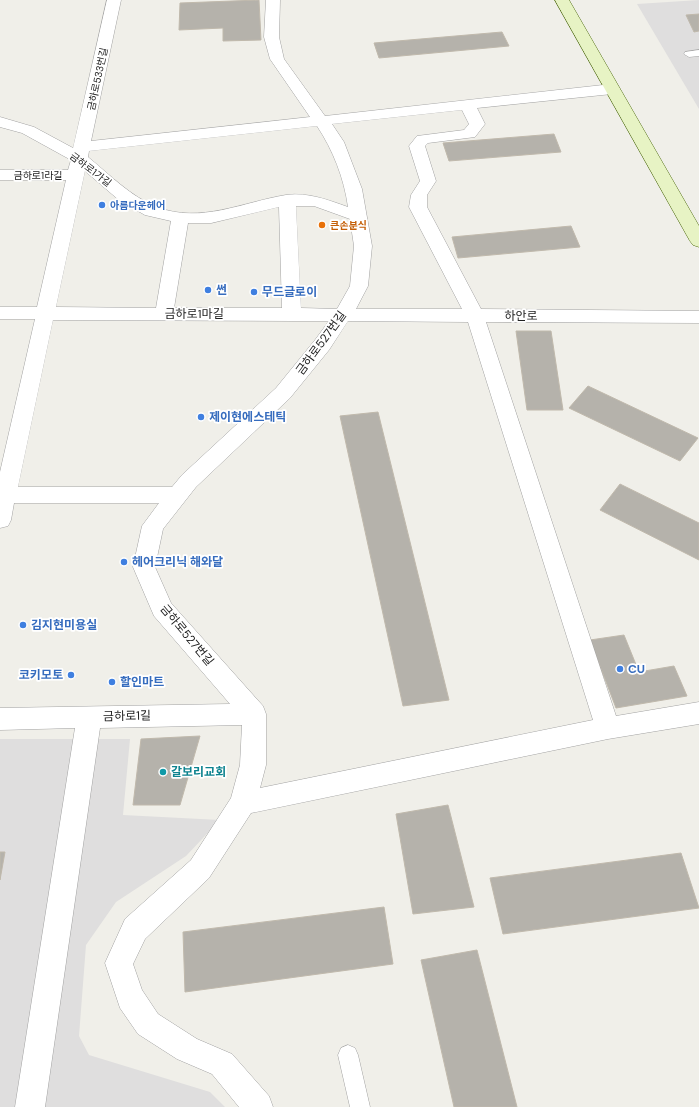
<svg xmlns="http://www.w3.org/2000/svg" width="699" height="1107" font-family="'DM Sans','Noto Sans KR',sans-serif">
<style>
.residential{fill:#dfdede}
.building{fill:#b5b2ab;stroke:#c0b9ac}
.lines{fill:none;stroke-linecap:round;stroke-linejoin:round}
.lane-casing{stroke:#a2a2a2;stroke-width:1}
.street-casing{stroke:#a2a2a2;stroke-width:1}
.secondary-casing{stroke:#506d12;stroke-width:1}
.lane{fill:#fff;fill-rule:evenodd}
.street{fill:#fff;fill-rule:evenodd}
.secondary{fill:#e7f3c4;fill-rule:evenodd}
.shop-dot{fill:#3f7fe0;stroke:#fff;stroke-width:1.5}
.food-dot{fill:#e8710a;stroke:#fff;stroke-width:1.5}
.culture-dot{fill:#0f9aa8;stroke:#fff;stroke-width:1.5}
.labels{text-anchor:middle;stroke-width:3.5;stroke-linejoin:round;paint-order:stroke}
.far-street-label{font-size:10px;fill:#212121;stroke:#fff}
.far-shop-label{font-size:10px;font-weight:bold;fill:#366cbe;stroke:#fff;text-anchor:start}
.far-food-label{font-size:10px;font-weight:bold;fill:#c56008;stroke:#fff;text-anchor:start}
.shop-label{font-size:12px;font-weight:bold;fill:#366cbe;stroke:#fff;text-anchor:start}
.street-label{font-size:12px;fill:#212121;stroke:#fff}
.culture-label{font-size:12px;font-weight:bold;fill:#0d838f;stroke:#fff;text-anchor:start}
</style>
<rect width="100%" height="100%" fill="#f0efe9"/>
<g class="residential">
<path d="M699,0V109L637,4Z"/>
<path d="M0,739H130L123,815L220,820L186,856L116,902L86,945L79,1036L89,1055L210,1092L225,1107H0Z"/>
</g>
<g class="building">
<path d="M259,0L261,40L223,41V28L179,30L180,3Z"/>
<path d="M699,14V31L694,32L686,15Z"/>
<path d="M502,32L509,46L379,58L374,43Z"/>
<path d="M554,134L561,152L449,161L443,143Z"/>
<path d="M571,226L580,247L458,258L452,237Z"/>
<path d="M516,331H551L563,410H527Z"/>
<path d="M588,386L698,438L680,461L569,408Z"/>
<path d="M378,412L449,700L403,706L340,416Z"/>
<path d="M620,484L699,523V560L600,510Z"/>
<path d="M624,635L639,672L674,666L687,696L616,708L590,640Z"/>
<path d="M200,736L180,805H133L141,739Z"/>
<path d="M448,805L474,907L413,914L396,814Z"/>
<path d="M0,852H5L0,880Z"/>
<path d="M681,853L699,908L503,934L490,878Z"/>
<path d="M384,907L393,964L185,992L183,932Z"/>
<path d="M477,950L517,1107H454L421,960Z"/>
</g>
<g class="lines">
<g class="lane-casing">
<g id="lane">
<path d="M699,50V56L689,57L684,54L685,52Z"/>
<path d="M348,1045L355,1048L358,1055L370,1107H350L338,1055L341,1048Z"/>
</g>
</g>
<g class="street-casing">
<path id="street" d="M107,0H121L91,141L310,117L270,59L264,37L266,0H280L279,37L284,59L325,116L612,84L617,86L620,89L617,92L612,94L477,108L485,124L475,137L428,143L425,146L436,181L427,195V207L481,309L699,311V323L486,322L616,716L699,702V724L608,739L251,813L209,878L145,939L133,964L142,990L158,1014L197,1039L232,1054L269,1096L273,1107H239L212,1074L177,1059L138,1034L120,1008L105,963L125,919L191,860L231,798L240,765L242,725L100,728L45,1107H15L75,728L0,730V708L230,704L154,616L133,567L142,526L159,503H14L11,520L8,526L0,528V472L35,319H0V307H37L66,180H0V170H68L71,160L22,133L0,127V117L34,127L73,148ZM462,110L469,124L464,130L417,136L409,146L420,181L411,195L409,207L462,309H356L368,286L372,246L362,189L344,142L332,124ZM317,126C333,150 344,178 348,207C328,200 308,192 286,195C243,202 200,224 157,207C131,197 109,174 88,157L89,151ZM85,171L120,201L145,215L171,221L156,308L56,307ZM296,206H314L350,219L354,246L350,286L337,309L301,308ZM279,207L282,308H174L188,223H211ZM53,320L292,321H329L315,340L276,388L182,475L172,487H18ZM348,321L468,322L593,720L260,788L266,765V714L263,706L171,603L155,567L163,529L196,487L290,398L329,350Z"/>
</g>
<g class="secondary-casing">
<path id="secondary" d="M555,0H569L699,226V247L693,245L690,241Z"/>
</g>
<use href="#lane" class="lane"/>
<use href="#street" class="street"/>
<use href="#secondary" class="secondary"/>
</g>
<g class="shop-dot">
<circle cx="102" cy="205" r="4"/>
<circle cx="208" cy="290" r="4"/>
<circle cx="254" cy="292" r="4"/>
<circle cx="201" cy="417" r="4"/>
<circle cx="124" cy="562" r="4"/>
<circle cx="23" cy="625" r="4"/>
<circle cx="620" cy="669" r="4"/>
<circle cx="71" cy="675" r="4"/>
<circle cx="112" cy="682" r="4"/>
</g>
<circle class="food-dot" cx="322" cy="225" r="4"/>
<circle class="culture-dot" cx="163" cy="772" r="4"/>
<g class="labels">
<g class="far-street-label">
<text transform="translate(97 79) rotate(-78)" y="4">금하로533번길</text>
<text transform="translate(91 169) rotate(37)" y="4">금하로1가길</text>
<text x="38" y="179">금하로1라길</text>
</g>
<g class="far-shop-label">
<text x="110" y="209">아름다운헤어</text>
</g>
<g class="far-food-label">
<text x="330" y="229">큰손분식</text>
</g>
<g class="shop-label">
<text x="216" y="294">썬</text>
<text x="262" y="296">무드글로이</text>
<text x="209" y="421">제이현에스테틱</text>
<text x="132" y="566">헤어크리닉 해와달</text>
<text x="31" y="629">김지현미용실</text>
<text x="628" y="673">CU</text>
<text x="63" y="679" text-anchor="end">코키모토</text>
<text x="120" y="686">할인마트</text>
</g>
<g class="street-label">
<text x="194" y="318">금하로1마길</text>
<text x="521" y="320">하안로</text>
<text transform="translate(321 343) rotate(-54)" y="4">금하로527번길</text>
<text transform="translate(187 635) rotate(50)" y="4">금하로527번길</text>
<text transform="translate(127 716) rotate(-1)" y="4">금하로1길</text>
</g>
<g class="culture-label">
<text x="171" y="776">갈보리교회</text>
</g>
</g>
</svg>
